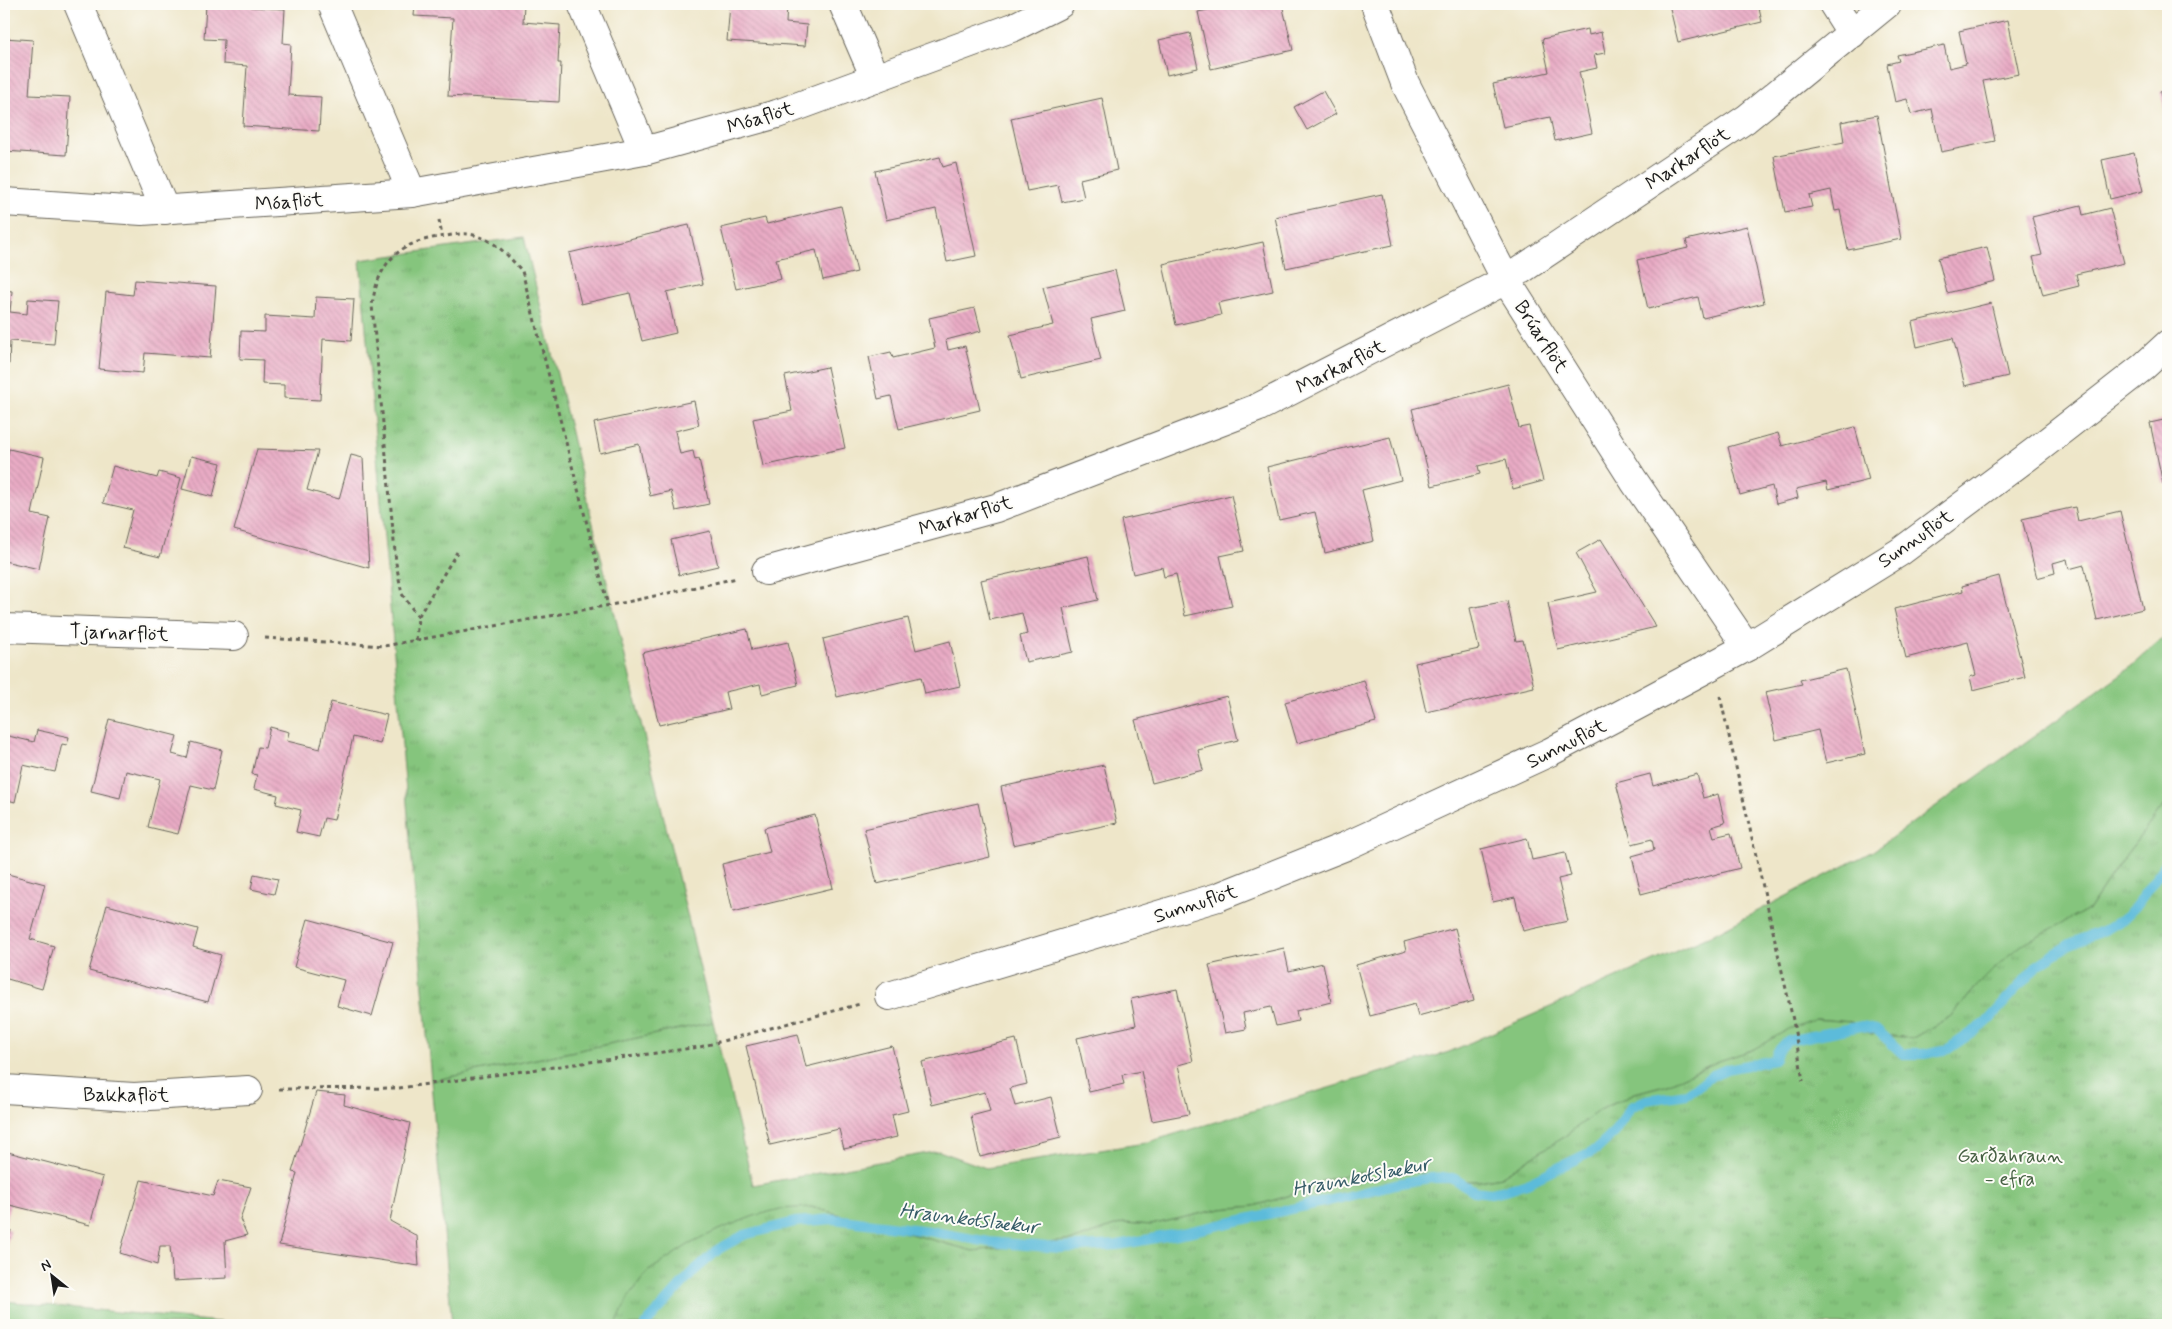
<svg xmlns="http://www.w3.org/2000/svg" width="2172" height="1329" font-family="Mynerve,sans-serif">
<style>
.grass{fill:#85c57d;stroke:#50704c}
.park{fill:url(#park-tufts);stroke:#50704c}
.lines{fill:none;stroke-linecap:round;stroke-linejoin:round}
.stream{stroke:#5cbbda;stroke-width:10}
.building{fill:url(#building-back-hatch)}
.street-casing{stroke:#666359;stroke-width:30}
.path{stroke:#666359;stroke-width:3;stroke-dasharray:4 4;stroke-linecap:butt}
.street{stroke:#fff;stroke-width:28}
.labels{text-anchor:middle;stroke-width:4;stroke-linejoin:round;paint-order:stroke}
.street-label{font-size:20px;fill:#1c1c1c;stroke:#fdfcf7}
.park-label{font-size:20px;fill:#466043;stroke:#fdfcf7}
.water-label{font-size:21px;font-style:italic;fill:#365c68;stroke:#fdfcf7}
</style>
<defs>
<pattern id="park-tufts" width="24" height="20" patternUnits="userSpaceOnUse" patternTransform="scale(1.25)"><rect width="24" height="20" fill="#85c57d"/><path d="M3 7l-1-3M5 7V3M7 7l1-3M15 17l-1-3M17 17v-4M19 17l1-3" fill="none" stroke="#72a96b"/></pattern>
<pattern id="building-back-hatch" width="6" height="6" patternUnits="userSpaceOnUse" patternTransform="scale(1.25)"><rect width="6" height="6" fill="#e9abc5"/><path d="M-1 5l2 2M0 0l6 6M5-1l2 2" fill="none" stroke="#c793a9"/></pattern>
</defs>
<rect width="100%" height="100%" fill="#fdfcf7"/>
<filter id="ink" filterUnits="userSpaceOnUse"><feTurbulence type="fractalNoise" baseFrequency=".02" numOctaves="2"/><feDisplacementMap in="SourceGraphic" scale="10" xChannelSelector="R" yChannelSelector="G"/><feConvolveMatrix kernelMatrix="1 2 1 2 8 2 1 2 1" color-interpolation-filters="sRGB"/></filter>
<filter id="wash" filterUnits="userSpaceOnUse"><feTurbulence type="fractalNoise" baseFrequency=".0096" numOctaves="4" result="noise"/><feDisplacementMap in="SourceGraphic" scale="20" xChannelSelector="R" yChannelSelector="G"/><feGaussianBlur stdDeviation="1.12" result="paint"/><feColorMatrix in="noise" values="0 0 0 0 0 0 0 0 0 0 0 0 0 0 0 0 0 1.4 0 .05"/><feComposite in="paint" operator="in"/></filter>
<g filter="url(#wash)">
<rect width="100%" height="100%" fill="#eee6c9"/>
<g class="grass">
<path d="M2168,633V800L2122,860L2089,909L2006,957L1977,986L1953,1015L1913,1038L1871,1034L1851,1022L1816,1019L1752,1050L1719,1061L1665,1085L1635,1093L1598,1111L1565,1136L1501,1177L1480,1181H1457L1436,1178L1417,1172L1389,1169L1350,1174L1322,1181L1288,1196L1254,1206L1221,1209L1151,1225L1123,1223L1075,1240L973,1251L811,1207L679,1325H452L431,1081L713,1022L753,1185L939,1151L986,1168L1145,1143L1449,1052L1708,937L1873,851L2128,669Z"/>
<path d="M4,1301L240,1324L253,1325H4Z"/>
</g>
<g class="park">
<path d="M524,237L713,1022L431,1081L360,260Z"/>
<path d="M2168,800V1325H616L628,1298L647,1272L688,1245L718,1230L754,1216L780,1209L811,1207L973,1251L1075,1240L1123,1223L1151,1225L1221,1209L1254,1206L1288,1196L1322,1181L1350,1174L1389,1169L1417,1172L1436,1178L1457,1181H1480L1501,1177L1565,1136L1598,1111L1635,1093L1665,1085L1719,1061L1752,1050L1789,1029L1816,1019L1851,1022L1871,1034L1913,1038L1953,1015L1977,986L2006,957L2026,942L2089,909L2122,860Z"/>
</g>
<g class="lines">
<path class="stream" d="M645,1325L695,1270L719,1249L744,1235L795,1222L834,1219L929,1231L989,1242L1060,1248L1118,1245L1188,1232L1341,1198L1395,1184L1430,1178H1453L1474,1191L1491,1193L1506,1190L1527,1183L1597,1149L1613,1134L1631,1107L1646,1100L1687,1094L1713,1075L1727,1069L1774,1060L1778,1051L1787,1041L1862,1026L1876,1029L1903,1054H1924L1948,1049L1986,1023L2038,965L2070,944L2107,929L2123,919L2136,906L2168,860"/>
</g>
<g id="blocks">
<g class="building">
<path d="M206,4H251V7L285,9L283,43L291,44L288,95L321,97L319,131L243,126L247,66L223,64L224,40L204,39Z"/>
<path d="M415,4H524L523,22L560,25L558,63H561L559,102L448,96L453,18L414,16Z"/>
<path d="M730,4H787L786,23L807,25L805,46L727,41Z"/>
<path d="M1235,4H1282L1293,50L1211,69L1198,12Z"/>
<path d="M1669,4H1758L1762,22L1678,42Z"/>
<path d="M2008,20L2019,74L1983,81L1995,141L1941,152L1932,109L1911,114L1907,99L1895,102L1887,64L1899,61L1897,55L1944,45L1949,68L1966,64L1959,31Z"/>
<path d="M1588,29L1589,35L1601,32L1605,53L1594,55L1597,68L1579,72L1592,133L1555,141L1550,117L1503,127L1493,84L1549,72L1542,39Z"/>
<path d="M1190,33L1198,68L1167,75L1159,40Z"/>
<path d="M4,38L33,40L29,95L70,97L66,155L4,151Z"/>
<path d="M2168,90V121L2160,92Z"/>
<path d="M1323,91L1336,114L1307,130L1294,107Z"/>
<path d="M1102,98L1117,170L1080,179L1084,198L1062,202L1058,185L1027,191L1011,118Z"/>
<path d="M1877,115L1901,239L1848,250L1840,210L1835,211L1831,190L1809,195L1812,207L1785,212L1774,156L1844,142L1841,122Z"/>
<path d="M2134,153L2143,191L2110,199L2102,160Z"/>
<path d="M940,157L943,167L956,163L976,256L947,262L936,209L886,220L875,171Z"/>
<path d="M1382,194L1393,245L1286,268L1275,217Z"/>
<path d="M2081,205L2083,215L2110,208L2124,263L2076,274L2079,286L2043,295L2033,257L2042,255L2032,217Z"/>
<path d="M841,206L857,272L823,280L816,250L776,259L781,279L736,289L721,228L765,218L767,224Z"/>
<path d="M689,225L703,284L667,292L676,333L642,341L630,293L581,304L569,253Z"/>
<path d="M1747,226L1764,303L1703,318L1698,297L1648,309L1637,260L1688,248L1686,240Z"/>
<path d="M1263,242L1273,291L1218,303L1221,315L1176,325L1163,264Z"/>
<path d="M1987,247L1995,281L1947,293L1938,258Z"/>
<path d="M1115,270L1125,311L1091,319L1101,360L1021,379L1010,335L1053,325L1043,287Z"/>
<path d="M135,280L216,286L210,358L145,353L143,373L99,369L106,292L133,295Z"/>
<path d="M4,290L12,291L10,312L27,314L28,299L58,301L54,344L10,341L9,364H4Z"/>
<path d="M316,297L354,299L351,341L323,339L320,400L284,398V385L262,384L263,360L240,359L241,331L265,332V316L315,319Z"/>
<path d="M1991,303L2008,376L1965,386L1953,338L1917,347L1912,322Z"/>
<path d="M975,308L981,331L946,340L948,350L965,346L980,410L899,429L891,396L878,399L869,357L891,352L893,358L935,348L929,318Z"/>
<path d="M827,367L845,448L763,466L753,419L792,411L785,376Z"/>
<path d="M1508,384L1519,428L1529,426L1543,481L1513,489L1506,459L1478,466L1480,474L1432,486L1412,409Z"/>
<path d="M694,401L699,425L675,431L680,454L693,451L695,460L699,459L709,504L676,511L671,491L650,496L639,444L600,453L594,423Z"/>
<path d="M2168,419V483L2163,484L2150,423Z"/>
<path d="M1855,427L1869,480L1828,490L1826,482L1796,489L1798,498L1776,504L1772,486L1740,495L1728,447L1778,433L1782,446Z"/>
<path d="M1390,437L1401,480L1362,490L1374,541L1325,553L1315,512L1279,520L1267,467Z"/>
<path d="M9,449L44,457L32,514L50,518L39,569L4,561V471Z"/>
<path d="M257,449L318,451L307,490L339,499L351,455L363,458L369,568L234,530Z"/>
<path d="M191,456L221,463L213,497L182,489Z"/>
<path d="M113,466L157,478L159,472L181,478L160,557L123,548L133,510L103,503Z"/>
<path d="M1231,495L1244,551L1220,556L1232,606L1185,616L1176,574L1164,577L1162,567L1133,574L1121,520Z"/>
<path d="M2075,507L2078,521L2120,511L2143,609L2097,620L2084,565L2069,569L2067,559L2053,563L2055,573L2037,578L2022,519Z"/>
<path d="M710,531L718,566L679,575L671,540Z"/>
<path d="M1601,539L1656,627L1558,650L1548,603L1597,592L1576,553Z"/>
<path d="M1088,556L1098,600L1063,608L1073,652L1026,662L1020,636L1027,634L1022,613L990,620L981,580Z"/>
<path d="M1999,576L2025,677L1973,690L1970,677L1976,675L1968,642L1906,658L1894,609L1963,591L1962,586Z"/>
<path d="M1507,601L1516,641L1523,640L1534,687L1426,712L1415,663L1479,649L1470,608Z"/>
<path d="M908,618L916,650L950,641L960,686L925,694L921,677L837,697L823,639Z"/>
<path d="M747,629L752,650L788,642L798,685L762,694L760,684L725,692L729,709L659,725L642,653Z"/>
<path d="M1846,669L1865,754L1826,763L1818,730L1776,740L1765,692L1802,684L1800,680Z"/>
<path d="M1364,680L1376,722L1297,743L1285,702Z"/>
<path d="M1227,696L1238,740L1198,750L1203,770L1152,783L1135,720Z"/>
<path d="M331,702L387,715L380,744L353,737L334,820L324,818L319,837L296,832L301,810L276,804L278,795L254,789L257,775L252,774L258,747L265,748L270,727L289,732L287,741L320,749Z"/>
<path d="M109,719L177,736L172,754L187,758L191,742L222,750L213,790L191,785L178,834L148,827L160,779L126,771L120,798L91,791Z"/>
<path d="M37,730L69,737L67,745L62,744L55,772L23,765L15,802L4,799V735L34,742Z"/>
<path d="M1104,765L1117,823L1013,845L1001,787Z"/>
<path d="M1650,774L1653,786L1697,774L1703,798L1718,794L1725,823L1711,827L1714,837L1731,833L1740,868L1641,894L1632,856L1654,850L1652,839L1632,844L1616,783Z"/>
<path d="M978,803L990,857L877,884L864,829Z"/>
<path d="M815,815L833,888L733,912L722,864L770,852L764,828Z"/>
<path d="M1527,838L1532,860L1565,853L1571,876L1558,879L1568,921L1523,931L1515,897L1493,902L1481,849Z"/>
<path d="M4,873L45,884L30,939L54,946L42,989L4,978L7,963L4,962Z"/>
<path d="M254,874L278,879L274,894L251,889Z"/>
<path d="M107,905L198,929L193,947L221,955L208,1002L89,971Z"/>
<path d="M308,919L393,942L372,1016L337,1006L344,980L294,967Z"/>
<path d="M1455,928L1474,1001L1418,1016L1415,1004L1370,1016L1356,965L1406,951L1404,942Z"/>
<path d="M1284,948L1289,971L1323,963L1331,1002L1296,1011L1298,1021L1276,1026L1271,1007L1243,1013L1246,1029L1225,1033L1209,965Z"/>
<path d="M1177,989L1193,1061L1178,1065L1189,1114L1152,1121L1141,1071L1122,1075L1124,1084L1089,1092L1077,1038L1136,1025L1131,999Z"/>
<path d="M798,1034L806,1067L892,1046L908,1111L892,1115L897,1137L844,1149L839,1129L770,1145L746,1046Z"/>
<path d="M1016,1039L1027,1084L1010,1088L1015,1106L1051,1097L1061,1137L980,1157L971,1116L990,1111L985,1092L932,1105L922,1062Z"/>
<path d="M316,1092L345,1095L344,1105L410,1123L390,1221L417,1236L419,1266L279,1245L297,1173L292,1172Z"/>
<path d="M4,1151L103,1177L90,1225L10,1205L4,1227Z"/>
<path d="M141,1180L213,1196L218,1181L251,1187L240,1219L247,1235L225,1241L227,1278L173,1281L170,1246H160L157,1265L120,1253Z"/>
<path d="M4,1228L11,1230L4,1254Z"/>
</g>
</g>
</g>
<g filter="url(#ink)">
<use href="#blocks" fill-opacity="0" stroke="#666359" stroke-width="1"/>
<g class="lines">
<g class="street-casing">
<g id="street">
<path d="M78,4L165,210"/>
<path d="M332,4L412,193"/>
<path d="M582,4L644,151"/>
<path d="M843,4L875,78"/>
<path d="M1375,4L1405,83L1506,280L1634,481L1747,647"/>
<path d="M1833,4L1852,34"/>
<path d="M4,202L142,211L412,193L644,151L777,114L1014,27L1060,4"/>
<path d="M766,571L996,508L1257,408L1506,280L1746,119L1887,4"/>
<path d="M4,628L234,636"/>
<path d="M889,996L1218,897L1346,846L1550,752L1747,647L1900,552L2034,452L2143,367L2168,344"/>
<path d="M4,1089L134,1097L248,1090"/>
</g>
</g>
<g class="path">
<path d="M439,220L442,236"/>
<path d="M418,617L402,594L396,563L372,305C379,259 401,241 446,236C458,234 469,232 480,237C498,243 510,258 522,271L608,606"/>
<path d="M265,638L384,646L627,602L737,578"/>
<path d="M416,640L418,617L457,552"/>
<path d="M1720,696L1793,1020L1803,1081"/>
<path d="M279,1089L399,1088L700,1047L860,1004"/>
</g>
<use href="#street" class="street"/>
</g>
</g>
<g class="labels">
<g class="street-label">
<text transform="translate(760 117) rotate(-17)" y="7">Móaflöt</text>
<text transform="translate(1687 158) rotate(-34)" y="7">Markarflöt</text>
<text transform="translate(289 201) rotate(-4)" y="7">Móaflöt</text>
<text transform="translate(1542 336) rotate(57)" y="7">Brúarflöt</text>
<text transform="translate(1340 366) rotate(-27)" y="7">Markarflöt</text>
<text transform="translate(965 515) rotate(-17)" y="7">Markarflöt</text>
<text transform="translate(1915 538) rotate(-35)" y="7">Sunnuflöt</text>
<text transform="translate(119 632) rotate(2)" y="7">Tjarnarflöt</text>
<text transform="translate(1566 743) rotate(-27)" y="7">Sunnuflöt</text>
<text transform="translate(1195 903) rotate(-18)" y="7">Sunnuflöt</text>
<text x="126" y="1101">Bakkaflöt</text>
</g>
<g class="park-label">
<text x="2010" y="1162">Garðahraun<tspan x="2010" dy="23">- efra</tspan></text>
</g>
<g class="water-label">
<text transform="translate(1361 1176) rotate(-11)" y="7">Hraunkotslækur</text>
<text transform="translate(969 1218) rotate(7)" y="7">Hraunkotslækur</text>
</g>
</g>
<rect width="2172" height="1329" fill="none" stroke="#fdfcf7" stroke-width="20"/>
<g transform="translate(52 1276) rotate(330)" stroke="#fdfcf7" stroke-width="4" paint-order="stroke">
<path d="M0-4L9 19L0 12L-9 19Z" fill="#1c1c1c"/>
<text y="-8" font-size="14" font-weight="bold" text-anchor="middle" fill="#1c1c1c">N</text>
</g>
</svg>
